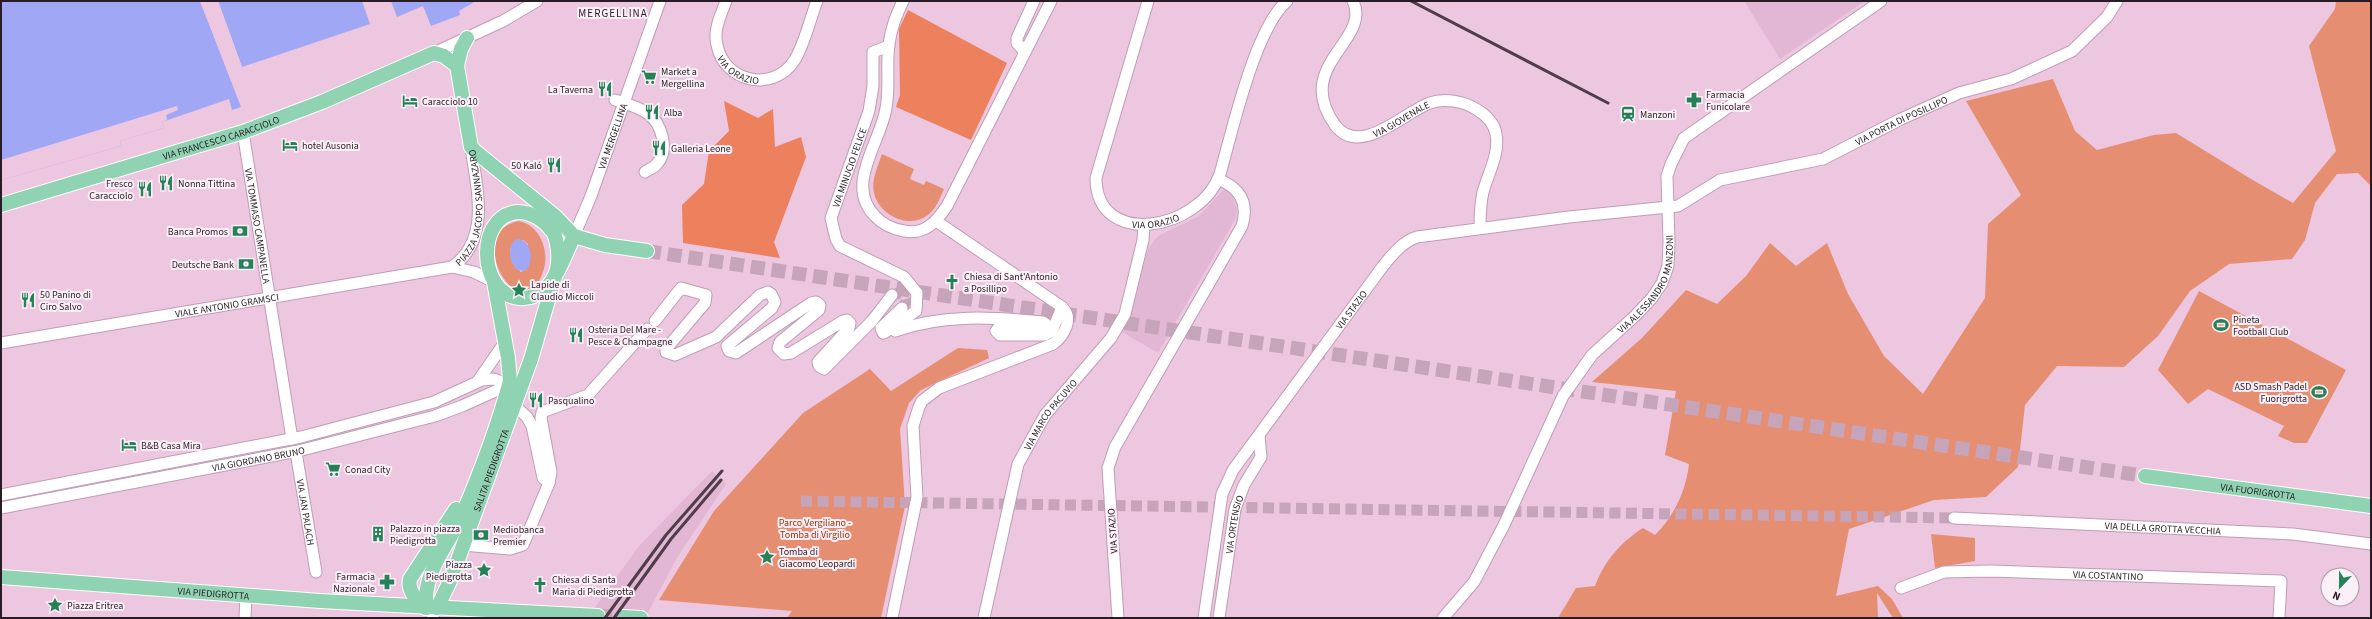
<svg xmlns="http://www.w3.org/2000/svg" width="2372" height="619" font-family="'Source Sans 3',sans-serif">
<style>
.built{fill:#e2b7d4}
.green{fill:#e68e71;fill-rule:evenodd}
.forest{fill:#ed815d}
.water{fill:#a0a8f6}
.pier{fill:#edc6df}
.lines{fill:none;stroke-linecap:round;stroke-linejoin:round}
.minor-tunnel{stroke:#c6a4ba;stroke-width:11;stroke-dasharray:11 5.5;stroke-linecap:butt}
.major-tunnel{stroke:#c6a4ba;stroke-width:14;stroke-dasharray:14 7;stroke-linecap:butt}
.minor-casing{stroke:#c19cb4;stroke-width:13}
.major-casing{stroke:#fff;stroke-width:16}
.minor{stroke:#fff;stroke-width:11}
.major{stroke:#8fd3b2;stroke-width:14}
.rail{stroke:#4f3d4a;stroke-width:3}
.labels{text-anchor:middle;stroke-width:4;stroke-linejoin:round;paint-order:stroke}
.street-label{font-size:10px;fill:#2a1c26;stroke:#fcf0f8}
.poi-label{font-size:10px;fill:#2a1c26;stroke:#fcf0f8;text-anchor:start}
.park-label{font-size:10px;fill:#913109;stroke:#fcf0f8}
.neighbourhood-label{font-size:11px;letter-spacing:1px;fill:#2a1c26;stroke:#fcf0f8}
</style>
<rect width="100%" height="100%" fill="#edc6df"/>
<g class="built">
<path d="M1744,1H1865L1780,59Z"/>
<path d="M1224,189L1231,193L1237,208L1236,218L1158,353L1122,332L1149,247L1158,236L1199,216Z"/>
<path d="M712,471L726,484L677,558L645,618H581L595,607L639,546Z"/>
</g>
<g class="green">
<path d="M2336,1H2371V186L2358,173L2337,174L2315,203L2305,240L2292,259L2229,264L2190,291L2158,336L2124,367L2057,366L2025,405L2018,467L1986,497L1934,500L1849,529L1836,596L1878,586L1892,599L1903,618H1893L1877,593L1878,618H1558L1576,588L1595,586C1605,560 1620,543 1643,528L1655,535C1674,516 1686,491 1689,464L1665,455L1676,391L1592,382L1642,338L1686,290L1717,304L1746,276L1770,243L1796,266L1827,243L1848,294L1884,356L1923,394L1985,298L1988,224L2021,195L1966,101L2053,79L2075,131L2097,150L2154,135L2176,133L2251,179L2293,203L2336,151L2309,46L2335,9Z"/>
<path d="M882,154L914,169L910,179L924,185L926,181L944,189C940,198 936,209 928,215C909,230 879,215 874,193C871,180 878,166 882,154Z"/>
<path d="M519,221C541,226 550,252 543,272C521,334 461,232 519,221ZM523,240L528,244L527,269L521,272L512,263L510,249Z"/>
<path d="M2199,291L2346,370L2307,443H2294L2278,436L2284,426L2208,389L2188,404L2158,370Z"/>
<path d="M958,348L987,350L989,358L921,390L909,403L900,429L905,506L881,618H787L792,611L659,600L714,511L803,413L870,369L891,391Z"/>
<path d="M1931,534L1975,538V561L1935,568Z"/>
</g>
<g class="forest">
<path d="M908,10L1007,63L971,140L896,107L900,95L899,29Z"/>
<path d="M724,101L758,118L773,109L775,147L801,137L806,157L774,242L780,258L683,243L682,205L704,184L709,151L729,131Z"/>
</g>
<g class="water">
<path d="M1,1H200L241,107L232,110L229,99L162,122L164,128L120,141L121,146L1,180Z"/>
<path d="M218,1H362L370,24L242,67Z"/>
<path d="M391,1H476L459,11L460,15L431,26L423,6L397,17Z"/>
<path d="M516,239C532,238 535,263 525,271L517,270C509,262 507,247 516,239Z"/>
</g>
<g class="pier">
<path d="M200,1H203L231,73L229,74Z"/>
<path d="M216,1H218L242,67L240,68Z"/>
<path d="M177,106L178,110L166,115L167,120L162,122L164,128L120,141L121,146L1,180V160Z"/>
</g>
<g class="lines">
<g class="minor-tunnel">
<path d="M892,295L899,293L904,296L906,302L902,308"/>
<path d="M801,501L1954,518"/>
</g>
<g class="major-tunnel">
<path d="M647,251L2145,476"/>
<path d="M598,616L623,617"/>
</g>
<g class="minor-casing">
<g id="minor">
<path id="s1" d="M726,1C721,15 713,30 717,45C724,82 773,93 794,61C804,46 810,19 817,1"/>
<path d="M903,1C896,15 891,29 889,44C886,65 890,87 886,108C881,142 844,185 875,216C882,224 893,229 904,231C925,235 936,222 947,206L1051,1"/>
<path id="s2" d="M1148,1L1096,178C1096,249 1200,231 1220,174C1232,132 1255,28 1287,1"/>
<path id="s3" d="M1353,1C1372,41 1292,65 1335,125C1360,159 1407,110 1430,103C1444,98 1463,101 1476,109C1486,115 1494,122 1496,134C1500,153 1488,174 1483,192C1480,205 1480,216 1480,228"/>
<path d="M1025,52L1017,43V38L1034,1"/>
<path d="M434,53L503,21L537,1"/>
<path d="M615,100C625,103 638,107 647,113C662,123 670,151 656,165C653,168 648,170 645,172"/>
<path id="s4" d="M243,132L292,439"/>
<path id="s5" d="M574,236L591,196L660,1"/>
<path id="s6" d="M452,267C492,239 476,187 471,147"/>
<path d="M655,321L681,288L706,295L705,303L666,349V352L675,355L716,337L760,295L768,292L771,294L775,302L772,308L727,346L729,351L736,353L811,303L816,302L820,305L819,310L780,342L778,348L784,354L791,353L843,321L847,320L850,323L849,328L818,362L819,366L824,369L872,321L892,295"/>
<path d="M895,331C943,314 993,317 1043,322L1046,324L1044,328L1039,329L999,327L996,331L1000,335H1045L1052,331L1062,307"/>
<path d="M883,333L881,328L902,308"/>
<path id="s7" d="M884,333L916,311L917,293L904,277L840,246L836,239L831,218L869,111L873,86V52L889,46"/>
<path id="s8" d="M1,343L452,267L474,272L494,282"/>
<path d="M478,381L505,342"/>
<path id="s9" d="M296,452L316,572"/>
<path d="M549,483L551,472L541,418L542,412L588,395L647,329"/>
<path d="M1,495L301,437L434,402L482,380L494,379L509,385"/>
<path id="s10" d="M1,508L298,451L435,416L462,406L509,385"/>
<path id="s11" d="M1954,518L2293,534L2371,544"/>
<path d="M462,545L510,549L523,545L549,483L543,478L532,426L527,417L514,405"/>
<path id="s12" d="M1901,588L1944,572L1991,571L2281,581L2279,618"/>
<path d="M245,618L246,595"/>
<path d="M432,618L437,608"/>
<path d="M892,618L917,497L913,426L919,407L922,401L939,388L1053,344C1064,336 1074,319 1062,307L936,221"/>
<path id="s13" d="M984,618L1018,464L1045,415L1111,338L1125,314L1143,240L1144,225"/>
<path d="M1118,618L1108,468L1115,447L1242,226C1249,203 1240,188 1218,179"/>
<path id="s14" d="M1204,618L1222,494L1233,470L1383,266C1393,254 1402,242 1417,237L1569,217L1678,206L1720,180L1823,159L1901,119L1959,93L2011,79L2072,51L2107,17L2117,1"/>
<path id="s15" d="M1219,618L1235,509L1244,485L1261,457L1259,436"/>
<path id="s16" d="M1443,618L1474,582L1504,525L1563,396L1592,355L1635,316L1652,298L1662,283L1668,266L1669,242L1667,176L1671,164L1684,138L1881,1"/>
</g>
</g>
<g class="major-casing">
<g id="major">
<path d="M457,66L461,49L467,38"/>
<path id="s17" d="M1,205L243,132L322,102L434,53L444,56L457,66L471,147L476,152L556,217L574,236L605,245L647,251"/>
<path d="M551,230C544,220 531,212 518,212C475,215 478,294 519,298C530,299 539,295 547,287C559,274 566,252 574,236"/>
<path id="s18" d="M2145,476L2371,506"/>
<path id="s19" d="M1,577L320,601L598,616"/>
<path d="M426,608C423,570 449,545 463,513C481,471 498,425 510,381L508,358L494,282"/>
<path d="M426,608C418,600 407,592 410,579L456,509"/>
<path id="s20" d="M437,608L451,579L531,359L557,269C562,247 552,228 545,208"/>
<path d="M623,617L641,618"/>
</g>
</g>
<use href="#minor" class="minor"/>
<use href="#major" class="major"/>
<g class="rail">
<path d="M1411,1L1608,103"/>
<path d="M605,618L666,535L722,471"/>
<path d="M614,618L671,539L721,480"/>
</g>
</g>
<defs>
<g id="supermarket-bare" transform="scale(1.2)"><path d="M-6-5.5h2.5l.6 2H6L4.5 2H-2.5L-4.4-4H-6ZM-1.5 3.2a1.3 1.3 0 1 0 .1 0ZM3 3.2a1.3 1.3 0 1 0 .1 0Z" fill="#258157" stroke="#fcf0f8" stroke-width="2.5" paint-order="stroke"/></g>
<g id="restaurant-bare" transform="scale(1.2)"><path d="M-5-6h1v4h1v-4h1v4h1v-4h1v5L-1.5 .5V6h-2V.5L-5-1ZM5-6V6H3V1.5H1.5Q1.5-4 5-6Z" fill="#258157" stroke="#fcf0f8" stroke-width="2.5" paint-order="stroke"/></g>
<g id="pharmacy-bare" transform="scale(1.2)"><path d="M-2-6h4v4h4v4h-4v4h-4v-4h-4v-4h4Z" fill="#258157" stroke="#fcf0f8" stroke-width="2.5" paint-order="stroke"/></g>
<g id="hotel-bare" transform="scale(1.2)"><path d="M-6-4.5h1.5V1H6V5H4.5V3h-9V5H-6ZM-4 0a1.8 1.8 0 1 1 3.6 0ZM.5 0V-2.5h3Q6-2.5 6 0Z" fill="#258157" stroke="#fcf0f8" stroke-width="2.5" paint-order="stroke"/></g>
<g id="station-bare" transform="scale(1.2)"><path d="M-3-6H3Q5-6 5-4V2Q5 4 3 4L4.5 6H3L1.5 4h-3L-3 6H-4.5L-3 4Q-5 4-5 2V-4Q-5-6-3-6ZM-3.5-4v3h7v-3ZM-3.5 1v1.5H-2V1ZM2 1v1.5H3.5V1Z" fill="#258157" stroke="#fcf0f8" stroke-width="2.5" paint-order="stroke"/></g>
<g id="bank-bare" transform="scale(1.2)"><path d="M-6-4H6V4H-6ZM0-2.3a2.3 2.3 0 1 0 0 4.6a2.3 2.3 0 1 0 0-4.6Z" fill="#258157" stroke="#fcf0f8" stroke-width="2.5" paint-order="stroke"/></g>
<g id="church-bare" transform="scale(1.2)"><path d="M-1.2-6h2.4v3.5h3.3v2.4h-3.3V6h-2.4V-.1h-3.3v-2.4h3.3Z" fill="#258157" stroke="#fcf0f8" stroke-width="2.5" paint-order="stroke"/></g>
<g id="sight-bare" transform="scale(1.2)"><path d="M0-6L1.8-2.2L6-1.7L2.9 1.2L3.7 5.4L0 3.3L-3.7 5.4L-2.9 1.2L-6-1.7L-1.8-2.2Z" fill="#258157" stroke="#fcf0f8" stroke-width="2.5" paint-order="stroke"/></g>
<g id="stadium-bare" transform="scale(1.2)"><path d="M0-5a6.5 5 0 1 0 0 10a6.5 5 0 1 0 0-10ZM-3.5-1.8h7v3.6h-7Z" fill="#258157" stroke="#fcf0f8" stroke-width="2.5" paint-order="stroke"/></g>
<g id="building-bare" transform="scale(1.2)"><path d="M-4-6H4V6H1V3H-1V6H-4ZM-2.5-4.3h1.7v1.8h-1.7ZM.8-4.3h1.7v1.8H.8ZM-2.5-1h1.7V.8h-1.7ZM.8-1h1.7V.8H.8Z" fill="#258157" stroke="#fcf0f8" stroke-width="2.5" paint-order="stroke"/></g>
</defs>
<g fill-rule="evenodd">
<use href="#supermarket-bare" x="649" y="77"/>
<use href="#restaurant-bare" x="605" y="89"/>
<use href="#pharmacy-bare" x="1694" y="100"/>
<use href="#hotel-bare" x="410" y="101"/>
<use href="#restaurant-bare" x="652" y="112"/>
<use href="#station-bare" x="1628" y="114"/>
<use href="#hotel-bare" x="290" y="145"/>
<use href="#restaurant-bare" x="659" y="148"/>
<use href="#restaurant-bare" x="554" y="165"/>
<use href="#restaurant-bare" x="166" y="183"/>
<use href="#restaurant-bare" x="145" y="189"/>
<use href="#bank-bare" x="240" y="231"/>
<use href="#bank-bare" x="246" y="264"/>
<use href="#church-bare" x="952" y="282"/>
<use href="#sight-bare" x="519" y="290"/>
<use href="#restaurant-bare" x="28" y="300"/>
<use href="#stadium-bare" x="2221" y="325"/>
<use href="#restaurant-bare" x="576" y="335"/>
<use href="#stadium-bare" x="2319" y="392"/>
<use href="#restaurant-bare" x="536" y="400"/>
<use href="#hotel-bare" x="129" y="445"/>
<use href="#supermarket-bare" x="333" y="469"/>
<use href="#building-bare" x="378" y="534"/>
<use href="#bank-bare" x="481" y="535"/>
<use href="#sight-bare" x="767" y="557"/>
<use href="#sight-bare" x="484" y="570"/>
<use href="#pharmacy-bare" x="387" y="582"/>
<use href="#church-bare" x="540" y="585"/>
<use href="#sight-bare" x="55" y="605"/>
</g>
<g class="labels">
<g class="street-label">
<text dy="4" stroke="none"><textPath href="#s1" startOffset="81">VIA ORAZIO</textPath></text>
<text dy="4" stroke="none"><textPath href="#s3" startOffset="210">VIA GIOVENALE</textPath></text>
<text dy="4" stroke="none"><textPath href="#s14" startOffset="955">VIA PORTA DI POSILLIPO</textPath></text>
<text dy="4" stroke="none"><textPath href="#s5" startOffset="107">VIA MERGELLINA</textPath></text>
<text dy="4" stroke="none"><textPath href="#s17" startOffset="230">VIA FRANCESCO CARACCIOLO</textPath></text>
<text dy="4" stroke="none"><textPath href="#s7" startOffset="232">VIA MINUCIO FELICE</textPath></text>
<text dy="4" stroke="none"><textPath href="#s6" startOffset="66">PIAZZA JACOPO SANNAZARO</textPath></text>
<text dy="4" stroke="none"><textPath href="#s2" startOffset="272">VIA ORAZIO</textPath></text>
<text dy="4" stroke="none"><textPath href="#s4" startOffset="95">VIA TOMMASO CAMPANELLA</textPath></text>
<text dy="4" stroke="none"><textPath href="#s16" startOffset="397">VIA ALESSANDRO MANZONI</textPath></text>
<text dy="4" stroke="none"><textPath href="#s8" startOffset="229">VIALE ANTONIO GRAMSCI</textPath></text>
<text dy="4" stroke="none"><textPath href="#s14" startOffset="351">VIA STAZIO</textPath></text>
<text dy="4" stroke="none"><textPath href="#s13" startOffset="217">VIA MARCO PACUVIO</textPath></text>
<text dy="4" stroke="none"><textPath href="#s10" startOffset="262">VIA GIORDANO BRUNO</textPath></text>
<text dy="4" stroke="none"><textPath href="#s20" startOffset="148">SALITA PIEDIGROTTA</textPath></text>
<text dy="4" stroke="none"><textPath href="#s18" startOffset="114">VIA FUORIGROTTA</textPath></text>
<text dy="4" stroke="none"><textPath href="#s9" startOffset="61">VIA JAN PALACH</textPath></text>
<text dy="4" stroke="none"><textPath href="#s15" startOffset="95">VIA ORTENSIO</textPath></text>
<text dy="4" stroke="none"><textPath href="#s11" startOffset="209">VIA DELLA GROTTA VECCHIA</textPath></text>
<text transform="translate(1112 531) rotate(-94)" y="4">VIA STAZIO</text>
<text dy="4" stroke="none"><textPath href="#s12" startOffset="210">VIA COSTANTINO</textPath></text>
<text dy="4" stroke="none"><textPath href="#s19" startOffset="213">VIA PIEDIGROTTA</textPath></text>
</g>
<g class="poi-label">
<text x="661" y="75">Market a<tspan x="661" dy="12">Mergellina</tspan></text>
<text x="593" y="93" text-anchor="end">La Taverna</text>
<text x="1706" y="98">Farmacia<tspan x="1706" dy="12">Funicolare</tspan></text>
<text x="422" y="105">Caracciolo 10</text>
<text x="664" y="116">Alba</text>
<text x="1640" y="118">Manzoni</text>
<text x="302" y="149">hotel Ausonia</text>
<text x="671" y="152">Galleria Leone</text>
<text x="542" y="169" text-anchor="end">50 Kaló</text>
<text x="133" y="187" text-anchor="end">Fresco<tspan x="133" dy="12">Caracciolo</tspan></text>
<text x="178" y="187">Nonna Tittina</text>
<text x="228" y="235" text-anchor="end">Banca Promos</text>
<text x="234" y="268" text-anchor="end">Deutsche Bank</text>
<text x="964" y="280">Chiesa di Sant'Antonio<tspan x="964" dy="12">a Posillipo</tspan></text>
<text x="531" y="288">Lapide di<tspan x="531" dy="12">Claudio Miccoli</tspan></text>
<text x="40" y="298">50 Panino di<tspan x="40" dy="12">Ciro Salvo</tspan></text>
<text x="2233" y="323">Pineta<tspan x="2233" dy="12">Football Club</tspan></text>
<text x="588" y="333">Osteria Del Mare -<tspan x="588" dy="12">Pesce &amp; Champagne</tspan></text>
<text x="2307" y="390" text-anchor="end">ASD Smash Padel<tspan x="2307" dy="12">Fuorigrotta</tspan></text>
<text x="548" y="404">Pasqualino</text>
<text x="141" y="449">B&amp;B Casa Mira</text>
<text x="345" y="473">Conad City</text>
<text x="390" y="532">Palazzo in piazza<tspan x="390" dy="12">Piedigrotta</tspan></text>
<text x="493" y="533">Mediobanca<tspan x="493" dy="12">Premier</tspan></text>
<text x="779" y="555">Tomba di<tspan x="779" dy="12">Giacomo Leopardi</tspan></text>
<text x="472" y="568" text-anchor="end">Piazza<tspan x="472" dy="12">Piedigrotta</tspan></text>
<text x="375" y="580" text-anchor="end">Farmacia<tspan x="375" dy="12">Nazionale</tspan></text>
<text x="552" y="583">Chiesa di Santa<tspan x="552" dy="12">Maria di Piedigrotta</tspan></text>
<text x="67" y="609">Piazza Eritrea</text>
</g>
<g class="park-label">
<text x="815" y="526">Parco Vergiliano -<tspan x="815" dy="12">Tomba di Virgilio</tspan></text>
</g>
<g class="neighbourhood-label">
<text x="613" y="17">MERGELLINA</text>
</g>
</g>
<rect width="2372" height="619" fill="none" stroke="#2a1c26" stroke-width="4"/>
<g transform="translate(2340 587) rotate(202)"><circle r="19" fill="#fcf0f8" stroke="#a89ba4"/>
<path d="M0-3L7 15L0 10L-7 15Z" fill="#258157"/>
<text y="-6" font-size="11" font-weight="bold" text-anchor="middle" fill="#2a1c26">N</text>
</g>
</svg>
